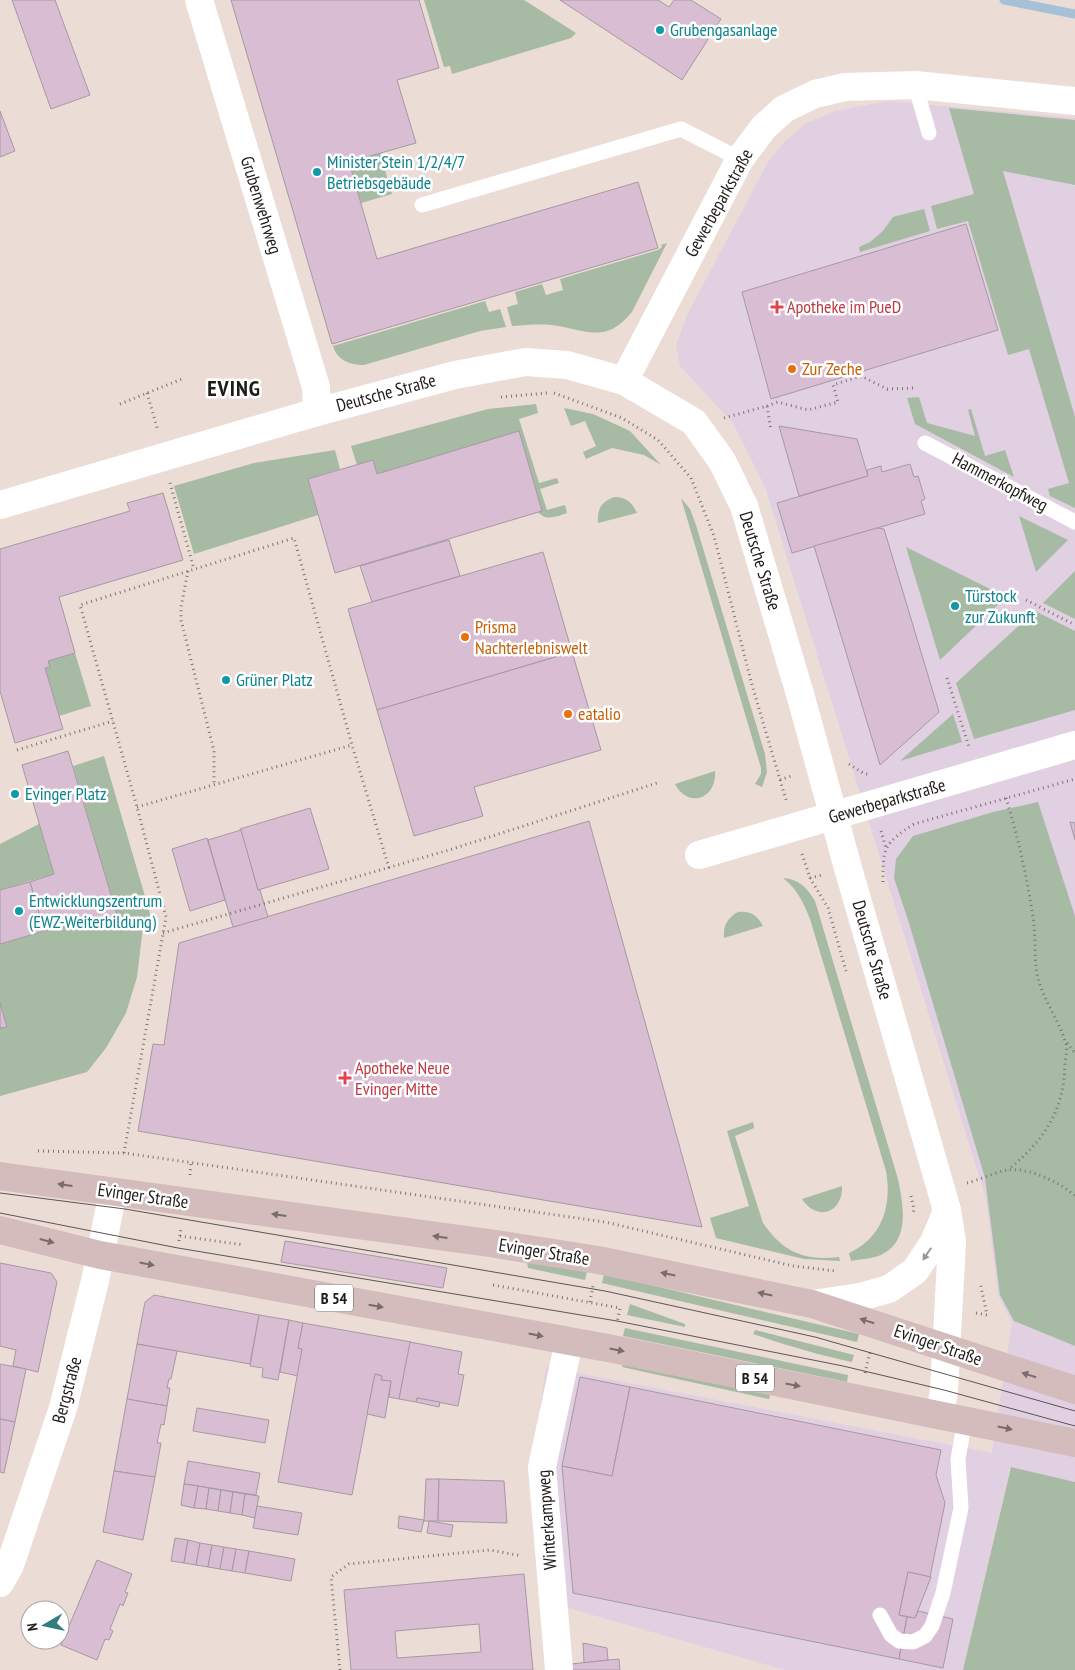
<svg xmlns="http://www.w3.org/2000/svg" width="1075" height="1670" font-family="'PT Sans Narrow',sans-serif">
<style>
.commercial{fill:#e1d0e1}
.green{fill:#a6baa4}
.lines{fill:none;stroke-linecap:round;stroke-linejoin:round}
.stream{stroke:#a6c1d7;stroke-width:9}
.building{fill:#d9bdd3;stroke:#a599a2;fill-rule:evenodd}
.path{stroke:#7e7571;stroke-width:3;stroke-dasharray:1 4;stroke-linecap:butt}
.service{stroke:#fff;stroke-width:15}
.minor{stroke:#fff;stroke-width:28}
.tertiary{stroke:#fff;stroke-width:28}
.primary{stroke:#d3bcbb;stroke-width:28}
.tram{stroke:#5d5551;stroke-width:1}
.oneway{fill:#7a6c6a}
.oneway2{fill:#9b9898}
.culture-dot{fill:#0f9aa8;stroke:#fff;stroke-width:2}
.health-dot{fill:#e0444e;stroke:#fff;stroke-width:2}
.food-dot{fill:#e8710a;stroke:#fff;stroke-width:2}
.labels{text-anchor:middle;stroke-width:5;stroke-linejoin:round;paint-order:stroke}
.shield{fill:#fff;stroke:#635f5e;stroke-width:1}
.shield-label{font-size:16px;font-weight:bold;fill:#201b19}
.culture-label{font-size:18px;fill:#0d838f;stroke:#fff;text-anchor:start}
.street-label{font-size:18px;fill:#201b19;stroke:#fff}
.health-label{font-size:18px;fill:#be3a42;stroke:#fff;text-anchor:start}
.food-label{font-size:18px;fill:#c56008;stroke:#fff;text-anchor:start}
.district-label{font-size:22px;font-weight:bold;letter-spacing:1px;fill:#201b19;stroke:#fff}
</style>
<rect width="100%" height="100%" fill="#ebdcd6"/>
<path class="commercial" d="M887,101L1075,118V1482L1010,1468L963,1670H785L547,1602L530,1474L546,1367L992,1453L1012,1323L998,1295L986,1199L765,487L733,423L680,366L676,345L687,315L768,162L784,142L805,124L835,111Z"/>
<g class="green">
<path d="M424,0H524L576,33L571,38L452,74L450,66L444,67Z"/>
<path d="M949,108L1075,120V185L1003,171L1075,417V508L1050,496L1048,489L1069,483L1029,349L1008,355L968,221L937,229L931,206L974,194Z"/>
<path d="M380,153L392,194L361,203L349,162Z"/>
<path d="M924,209L930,231L860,252L859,247L870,242L883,231L893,217Z"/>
<path d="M667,243L632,312C625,320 617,328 607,331C590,336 569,327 552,325C539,324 526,325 512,326L507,307L518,304L515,292L542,284L546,295L563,290L560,279L658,250L662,247L661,245Z"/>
<path d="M485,301L489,312L500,309L506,327L480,331L364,365C350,365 337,360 333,346Z"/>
<path d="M919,397L927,423L975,436L968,410L971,409L985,456L1005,450L1014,477L915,424L907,398Z"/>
<path d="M536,404L538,413L519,419L539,483L557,478L559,483L540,489L547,510L565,505L567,513C557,516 546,522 538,512L542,511L519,431L377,474L373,460L357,465L351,446L488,409Z"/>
<path d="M564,408L593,414L630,431L661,465L644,455L612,448L586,459L583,452L596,446L585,421L571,426Z"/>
<path d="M335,450L340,469L308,479L318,515L194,554L174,486L254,463Z"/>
<path d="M614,497C626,497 632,502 637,513L598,523C597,509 601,502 614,497Z"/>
<path d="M681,498L690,509L696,525L765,754L767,772L762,787L755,784L761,774V768Z"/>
<path d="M1019,516L1068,540L1036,572Z"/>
<path d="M906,547L1006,597L940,660Z"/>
<path d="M1075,571V619L1043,603Z"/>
<path d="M1035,611L1075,631V710L974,739L956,683Z"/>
<path d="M75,653L91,706L59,716L45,668L50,667L48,661Z"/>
<path d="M953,714L962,742L900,761Z"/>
<path d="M104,756L151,917L144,919L137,977L126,1013L106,1048L87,1072L0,1096V1026L6,1024L0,1003V944L69,924L71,929L117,915L73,766Z"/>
<path d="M715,771C717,799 688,809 675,784Z"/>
<path d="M1038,802L1075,916V1346L1014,1321L1000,1295L985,1178L908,920L894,878L896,859L913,836L993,812Z"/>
<path d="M39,824L54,874L0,890V844Z"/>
<path d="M783,878C799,879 807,888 815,901L898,1179C903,1204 911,1241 881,1255C871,1259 861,1259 851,1261L849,1253C883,1237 892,1205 886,1171L810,919C803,902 798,890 783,878Z"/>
<path d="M738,912C750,911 757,915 763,926L724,938C723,926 727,918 738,912Z"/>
<path d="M753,1122L754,1128L735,1136L763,1223C783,1252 804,1261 839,1257L840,1261L804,1259L716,1238L710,1218L749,1206L727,1131Z"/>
<path d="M842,1186C843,1213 817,1222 802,1199Z"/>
<path d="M527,1262L587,1271L585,1280L528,1268Z"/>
<path d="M604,1274L859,1334L857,1342L602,1283Z"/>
<path d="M630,1304L685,1324V1327L627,1315Z"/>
<path d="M625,1328L848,1375L847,1382L623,1336Z"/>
<path d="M755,1330L854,1355L852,1362C818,1355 786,1345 753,1334Z"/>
<path d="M624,1363L770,1395L769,1399L622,1367Z"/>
<path d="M1011,1467L1075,1482V1670H963Z"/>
</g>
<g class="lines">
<path class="stream" d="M1004,0L1075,14"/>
</g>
<g class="building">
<path d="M12,0H55L90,95L51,109Z"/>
<path d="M231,0H419L439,68L397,80L416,143L349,162L377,259L638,182L658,248L332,344Z"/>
<path d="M560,0H658L669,7L674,0H691L721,19L682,80Z"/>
<path d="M0,111L15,151L0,157Z"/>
<path d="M966,224L998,330L771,399L742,292Z"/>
<path d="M779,426L857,439L868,476L799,496Z"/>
<path d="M519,431L542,511L335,573L308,479L373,460L377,474Z"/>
<path d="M910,464L914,477L918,476L925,499L921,501L925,514L792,553L777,503L868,476L867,470L881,466L882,472Z"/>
<path d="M163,493L183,560L59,597L75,653L48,661L50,667L45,668L63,729L15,743L0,691V549L130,511L127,503Z"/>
<path d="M877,528L884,529L939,712L880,765L814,546Z"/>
<path d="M449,540L460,576L372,602L360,566Z"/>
<path d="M543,552L572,652L377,710L348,609Z"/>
<path d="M572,652L601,750L474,787L483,816L414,836L377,710Z"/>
<path d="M68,751L117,915L70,929L69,924L44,931L30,882L54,874L22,765Z"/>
<path d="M310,808L329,869L258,890L240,829Z"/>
<path d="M589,821L702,1227L138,1131L153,1044L164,1045L179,943Z"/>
<path d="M1070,822L1075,823V840Z"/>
<path d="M241,830L258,890H260L268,917L233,927L208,840Z"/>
<path d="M207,838L225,900L190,911L172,849Z"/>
<path d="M30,882L44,931L0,944V890Z"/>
<path d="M0,1003L7,1027L0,1028Z"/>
<path d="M285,1241L447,1268L443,1288L281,1262Z"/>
<path d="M0,1263L51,1273L57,1282L38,1372L13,1366L16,1350L0,1346Z"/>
<path d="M154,1295L259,1315L250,1364L137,1344L145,1302Z"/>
<path d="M259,1315L289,1320L278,1380L262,1377L263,1368L250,1366Z"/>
<path d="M289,1320L303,1323L298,1348L302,1349L298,1376L280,1372Z"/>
<path d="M303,1323L411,1342L399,1399L389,1397L391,1381L381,1380L382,1376L375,1374L352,1495L278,1482L302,1349L298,1348Z"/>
<path d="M410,1342L462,1352L458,1374L464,1375L458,1406L417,1398L416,1402L399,1399Z"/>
<path d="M137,1344L177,1351L171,1379H169L167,1388H170L167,1406L127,1399Z"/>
<path d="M0,1364L26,1369L15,1422L0,1419Z"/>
<path d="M375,1374L382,1376L381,1380L391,1381L385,1418L367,1414Z"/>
<path d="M580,1377L630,1387L612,1476L562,1466Z"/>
<path d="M630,1387L941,1450L936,1475L945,1503L930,1577L908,1572L899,1615L907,1617L899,1659L573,1593L562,1466L612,1476Z"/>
<path d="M417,1398L440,1402L439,1407L416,1402Z"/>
<path d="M127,1399L167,1406L164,1425L161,1424L157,1443H161L155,1477L114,1471Z"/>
<path d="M197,1408L269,1420L265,1443L193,1431Z"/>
<path d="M0,1419L15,1422L4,1473L0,1472Z"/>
<path d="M188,1461L260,1473L256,1495L184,1484Z"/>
<path d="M114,1471L155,1477L143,1540L103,1532Z"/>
<path d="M426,1479H439L438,1521H424Z"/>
<path d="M439,1479L504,1481L507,1523L438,1521Z"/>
<path d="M184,1484L198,1486L194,1508L181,1505Z"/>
<path d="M198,1486L209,1488L206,1509L194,1508Z"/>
<path d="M209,1488L221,1490L218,1511L206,1509Z"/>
<path d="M221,1490L233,1492L230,1513L218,1511Z"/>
<path d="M233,1492L245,1494L242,1515L230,1513Z"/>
<path d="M245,1494L259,1496L255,1518L242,1515Z"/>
<path d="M257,1506L302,1513L298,1535L253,1528Z"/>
<path d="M399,1516L424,1520L421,1532L398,1528Z"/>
<path d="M429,1521L453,1525L451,1537L427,1533Z"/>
<path d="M175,1538L188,1540L184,1563L171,1561Z"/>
<path d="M188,1540L200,1543L196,1565L184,1563Z"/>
<path d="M200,1543L212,1545L208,1567L196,1565Z"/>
<path d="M212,1545L224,1547L220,1569L208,1567Z"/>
<path d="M224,1547L236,1549L232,1571L220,1569Z"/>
<path d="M236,1549L249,1551L245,1573L232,1571Z"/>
<path d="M249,1551L295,1559L291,1581L245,1573Z"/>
<path d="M97,1560L132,1574L125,1592L128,1593L123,1606L120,1604L110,1629L113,1631L109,1640L105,1639L97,1660L61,1645Z"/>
<path d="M908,1572L931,1577L915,1618L899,1615Z"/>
<path d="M524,1574L533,1670H351L344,1590ZM479,1624L481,1652L397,1658L395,1631Z"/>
<path d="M918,1611L953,1619L943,1668L899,1659L907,1617L915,1618Z"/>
<path d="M583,1643L607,1648L608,1660L584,1663Z"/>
<path d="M619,1659L620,1670H572L571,1664Z"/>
</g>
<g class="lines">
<g class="path">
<path d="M147,393L158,431"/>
<path d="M554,393L622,418L658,440L691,478L714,536L752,685L786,800"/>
<path d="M501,397L547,393"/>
<path d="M120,404L182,379"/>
<path d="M767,406L778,402L808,410L838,402L833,385L861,376L887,389L915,388"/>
<path d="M724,418L767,406L771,431"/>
<path d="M170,483L194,569"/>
<path d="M188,571L181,607V620L214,751V785"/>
<path d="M1026,600L1075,625"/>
<path d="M947,678L969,747"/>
<path d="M17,750L113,721"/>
<path d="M849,764L863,773L870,775"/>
<path d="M780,780L794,775"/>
<path d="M1006,798C1018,837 1027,877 1033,917C1036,936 1034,956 1037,974C1042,998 1058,1018 1065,1041C1068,1047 1066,1057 1065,1063C1064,1112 1044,1140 1008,1170"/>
<path d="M137,807L352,745"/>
<path d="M881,831L886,848"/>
<path d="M802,854L810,878L828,908L846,971"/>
<path d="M810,878L822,875"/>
<path d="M883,882C883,846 884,844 914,824L1075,779"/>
<path d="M163,933L449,850L660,782"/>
<path d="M1067,1043L1075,1053"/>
<path d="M38,1151L124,1153L605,1222L793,1266L836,1271"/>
<path d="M124,1153L166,917L137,807L80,605L294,538L352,745L389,868"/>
<path d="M190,1175L191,1162"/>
<path d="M967,1183C979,1180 996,1172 1007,1170C1028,1167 1060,1182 1075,1196"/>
<path d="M911,1196L914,1209L913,1214"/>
<path d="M180,1236L244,1245"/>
<path d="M179,1241L181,1228"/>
<path d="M493,1285L620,1308L617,1323"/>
<path d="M590,1302L593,1286"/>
<path d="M976,1313L987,1315L980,1282"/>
<path d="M865,1373L870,1352"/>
<path d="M340,1670L331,1577L349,1564L490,1550L522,1556"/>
</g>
<g class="service">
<path d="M915,85L929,133"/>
<path d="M422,205L681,129L740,159"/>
<path d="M925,443L1075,522"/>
<path d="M880,1615L891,1635L899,1641L913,1642L925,1636L932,1626L943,1593L961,1508L958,1459L965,1420"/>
</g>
<g class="minor">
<path d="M199,0L316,387L317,412"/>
<path d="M624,381L740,159L764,127L784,109L815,94L845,87L915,85L1075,101"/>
<path d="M699,855L1075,745"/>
<path d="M559,1670L542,1467L569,1341"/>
</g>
<g class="tertiary">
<path d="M0,505L317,412L455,375L525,362L567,365L624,381L694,422L722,461L744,506L800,694L848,868L947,1210L952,1242L944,1390L940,1415"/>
<path d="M812,1304L860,1297L889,1289L915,1271L934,1242L947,1211"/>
<path d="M0,1583L10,1565L63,1408L95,1281L113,1192"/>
</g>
<g class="primary">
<path d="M0,1176L489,1243L598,1260L812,1304L1075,1390"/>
<path d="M0,1230L100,1255L613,1349L1075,1443"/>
</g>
<g class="tram">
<path d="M0,1193L125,1209L605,1291L815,1337L1075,1411"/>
<path d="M0,1213L178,1248L617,1321L843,1366L944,1390L1075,1426"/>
</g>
</g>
<defs><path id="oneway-solid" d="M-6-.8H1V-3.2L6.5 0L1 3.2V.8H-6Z" transform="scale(1.25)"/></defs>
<g class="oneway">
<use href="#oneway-solid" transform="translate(65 1185) rotate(-172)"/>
<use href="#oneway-solid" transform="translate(279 1215) rotate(-172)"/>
<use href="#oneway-solid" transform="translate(440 1237) rotate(-172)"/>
<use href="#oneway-solid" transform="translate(47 1241) rotate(15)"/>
<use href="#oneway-solid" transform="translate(147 1264) rotate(11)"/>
<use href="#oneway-solid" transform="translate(668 1274) rotate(-168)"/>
<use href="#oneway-solid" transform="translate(765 1294) rotate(-168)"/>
<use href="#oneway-solid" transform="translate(376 1306) rotate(10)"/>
<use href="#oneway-solid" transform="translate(867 1321) rotate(-163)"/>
<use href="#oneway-solid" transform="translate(536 1335) rotate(11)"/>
<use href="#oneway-solid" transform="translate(617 1350) rotate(11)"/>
<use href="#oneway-solid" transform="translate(1029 1375) rotate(-162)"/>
<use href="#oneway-solid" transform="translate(793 1385) rotate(11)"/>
<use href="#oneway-solid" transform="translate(1005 1428) rotate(12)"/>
</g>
<use class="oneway2" href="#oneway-solid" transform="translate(927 1254) rotate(124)"/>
<g class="culture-dot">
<circle cx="660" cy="30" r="5"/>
<circle cx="317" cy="172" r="5"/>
<circle cx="955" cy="606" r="5"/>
<circle cx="226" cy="680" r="5"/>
<circle cx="15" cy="794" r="5"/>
<circle cx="19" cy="911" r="5"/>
</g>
<g class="health-dot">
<path d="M774.5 299.5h5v5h5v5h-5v5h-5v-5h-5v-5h5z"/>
<path d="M342.5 1070.5h5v5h5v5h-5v5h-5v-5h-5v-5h5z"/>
</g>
<g class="food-dot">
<circle cx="792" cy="369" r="5"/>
<circle cx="465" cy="637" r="5"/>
<circle cx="568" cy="714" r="5"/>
</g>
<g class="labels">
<g class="shield">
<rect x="315" y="1284.5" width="38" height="27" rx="4"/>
<rect x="736" y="1364.5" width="38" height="27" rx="4"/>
</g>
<g class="shield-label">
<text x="334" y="1304">B 54</text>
<text x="755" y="1384">B 54</text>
</g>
<g class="culture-label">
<text x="670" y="36">Grubengasanlage</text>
<text x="327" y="168">Minister Stein 1/2/4/7<tspan x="327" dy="21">Betriebsgebäude</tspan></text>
<text x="965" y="602">Türstock<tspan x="965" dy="21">zur Zukunft</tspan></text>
<text x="236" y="686">Grüner Platz</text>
<text x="25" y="800">Evinger Platz</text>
<text x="29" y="907">Entwicklungszentrum<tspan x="29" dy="21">(EWZ-Weiterbildung)</tspan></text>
</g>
<g class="street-label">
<text transform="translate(719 203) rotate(-61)" y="6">Gewerbeparkstraße</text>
<text transform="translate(261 205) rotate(73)" y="6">Grubenwehrweg</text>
<text transform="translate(386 393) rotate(-15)" y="6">Deutsche Straße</text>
<text transform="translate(1000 482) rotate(28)" y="6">Hammerkopfweg</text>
<text transform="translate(760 561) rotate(73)" y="6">Deutsche Straße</text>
<text transform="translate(887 801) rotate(-16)" y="6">Gewerbeparkstraße</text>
<text transform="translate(872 950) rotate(74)" y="6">Deutsche Straße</text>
<text transform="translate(143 1196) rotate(8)" y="6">Evinger Straße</text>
<text transform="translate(544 1252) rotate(9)" y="6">Evinger Straße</text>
<text transform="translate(938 1345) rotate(19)" y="6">Evinger Straße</text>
<text transform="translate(67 1390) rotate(-75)" y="6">Bergstraße</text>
<text transform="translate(547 1520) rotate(-94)" y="6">Winterkampweg</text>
</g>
<g class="health-label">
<text x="787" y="313">Apotheke im PueD</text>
<text x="355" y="1074">Apotheke Neue<tspan x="355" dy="21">Evinger Mitte</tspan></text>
</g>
<g class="food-label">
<text x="802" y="375">Zur Zeche</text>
<text x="475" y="633">Prisma<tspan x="475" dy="21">Nachterlebniswelt</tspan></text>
<text x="578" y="720">eatalio</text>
</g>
<g class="district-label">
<text x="234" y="396">EVING</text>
</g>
</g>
<g transform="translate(45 1625) rotate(261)"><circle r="24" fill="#ffffff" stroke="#a6a4a3"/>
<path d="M0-4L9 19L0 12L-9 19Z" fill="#347d7d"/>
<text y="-8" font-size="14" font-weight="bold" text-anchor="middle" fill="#201b19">N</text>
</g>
</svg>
